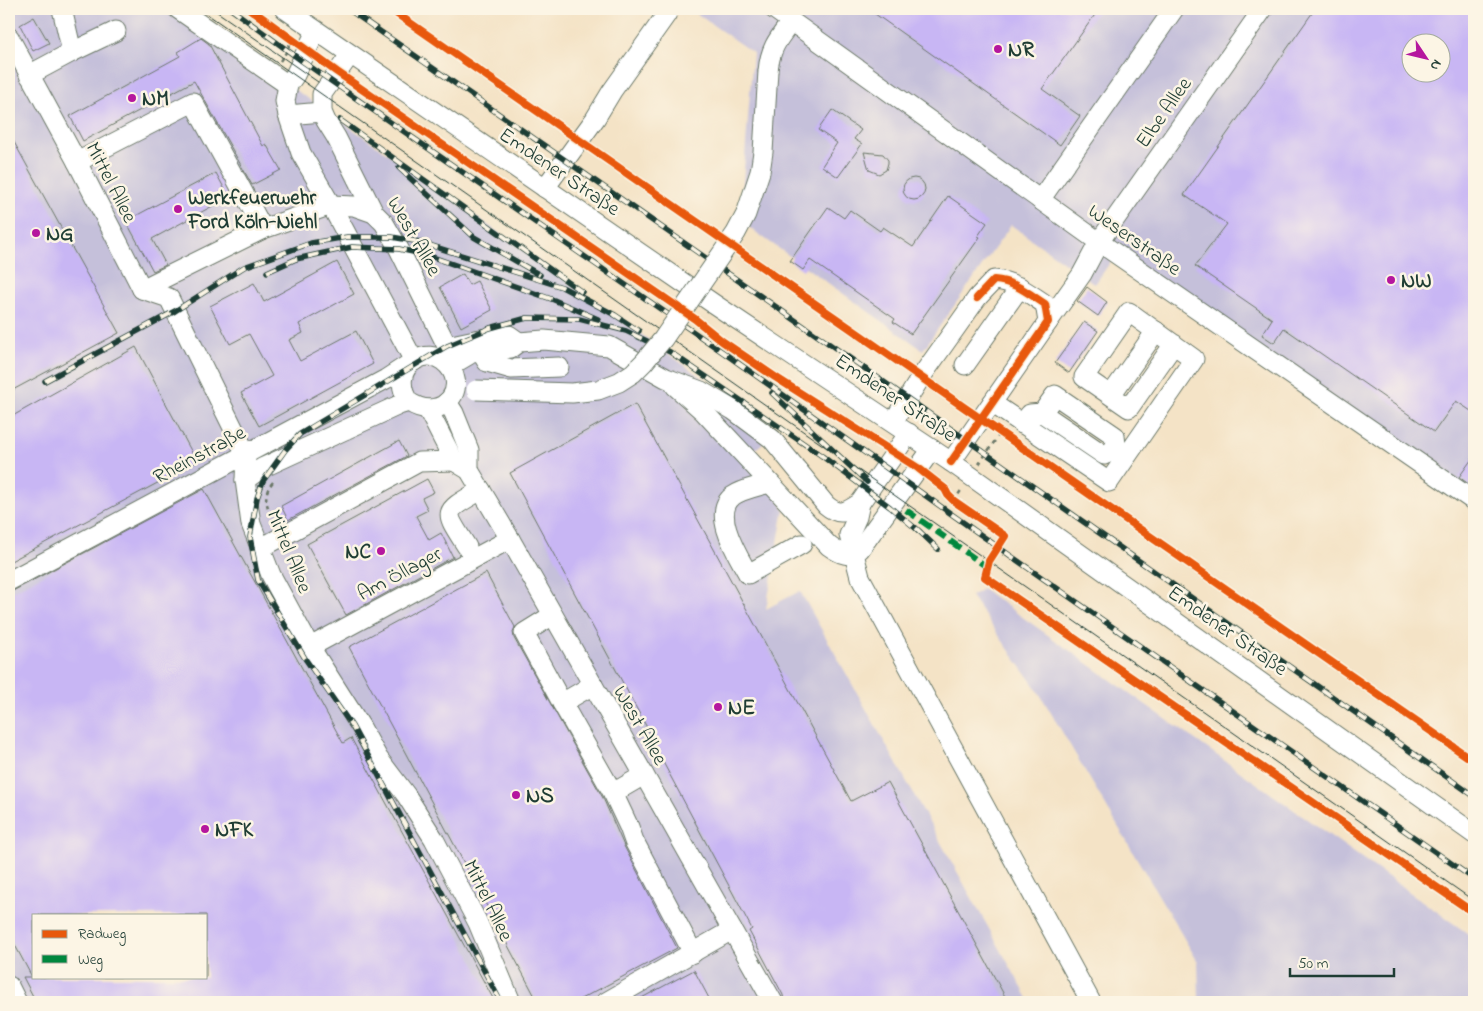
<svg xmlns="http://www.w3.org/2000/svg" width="1483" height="1011" font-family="'Indie Flower',sans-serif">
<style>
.industrial{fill:#c5c0da;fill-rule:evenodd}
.building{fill:#c8b6f4;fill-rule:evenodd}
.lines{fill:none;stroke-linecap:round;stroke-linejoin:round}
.minor-casing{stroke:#6a7767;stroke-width:21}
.path{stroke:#6a7767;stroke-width:2.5;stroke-dasharray:4 4;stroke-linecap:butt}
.minor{stroke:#fff;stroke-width:19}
.tram{stroke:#1f3d34;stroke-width:1}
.rail-casing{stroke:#1f3d34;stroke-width:5.5}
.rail{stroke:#fcf5e5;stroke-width:4;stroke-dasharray:11;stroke-linecap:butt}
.minor-bridge-casing{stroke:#6a7767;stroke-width:21;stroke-linecap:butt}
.minor-bridge{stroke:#fff;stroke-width:19}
.quiet{stroke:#00873e;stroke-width:6;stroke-dasharray:12 6;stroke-linecap:butt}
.cycleway-casing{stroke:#fcf5e5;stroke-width:11}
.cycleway{stroke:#e8590c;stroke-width:8}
.poi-dot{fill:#b5179e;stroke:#fcf5e5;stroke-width:2}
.labels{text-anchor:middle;stroke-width:5;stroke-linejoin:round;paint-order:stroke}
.poi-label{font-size:21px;font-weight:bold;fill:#1f3d34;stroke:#fcf5e5;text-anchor:start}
.street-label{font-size:21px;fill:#1f3d34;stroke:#fcf5e5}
</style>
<rect width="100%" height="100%" fill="#fcf5e5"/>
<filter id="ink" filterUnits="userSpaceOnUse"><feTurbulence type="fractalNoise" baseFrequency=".02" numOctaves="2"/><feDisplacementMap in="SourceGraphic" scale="10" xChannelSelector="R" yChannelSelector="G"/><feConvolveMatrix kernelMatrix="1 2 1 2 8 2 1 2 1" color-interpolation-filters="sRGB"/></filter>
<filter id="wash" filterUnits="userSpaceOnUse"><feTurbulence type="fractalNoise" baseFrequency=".0096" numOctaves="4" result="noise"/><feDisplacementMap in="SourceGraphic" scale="20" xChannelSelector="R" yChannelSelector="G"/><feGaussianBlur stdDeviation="1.12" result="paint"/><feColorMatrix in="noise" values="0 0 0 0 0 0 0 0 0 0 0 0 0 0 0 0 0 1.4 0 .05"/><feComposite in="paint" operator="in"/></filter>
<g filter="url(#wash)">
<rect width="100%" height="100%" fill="#f4e3c6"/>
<g class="industrial">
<path d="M9,9H177L373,143L778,432L750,453L784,509L766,609L800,591L1030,1002H9ZM34,915H206V977H34Z"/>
<path d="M690,9H1474V508L1114,257L1095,284L1011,225L923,350L740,221L753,53ZM1410,42H1440V72H1410Z"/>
<path d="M983,589L1474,938V1002H1199L1198,962L1038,691L971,596Z"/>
</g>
<g id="blocks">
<g class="building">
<path d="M868,9H1099L1042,89L1080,116L1060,145Z"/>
<path d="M1315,9H1474V413L1456,401L1434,432L1284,328L1274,343L1262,335L1272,319L1195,266L1227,224L1184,195ZM1410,42H1440V72H1410Z"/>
<path d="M34,17L49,43L33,51L20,25Z"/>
<path d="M201,38L209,44L263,146L266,144L281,170L252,185L194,81L83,141L70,116L180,56L178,52Z"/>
<path d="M832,110L861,130L854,139L862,144L838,177L822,166L837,143L818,130Z"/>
<path d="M9,133L119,333L9,392Z"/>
<path d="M864,152L883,154L888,160V163L886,170L879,174L869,170Z"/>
<path d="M216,173L229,197L152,239L166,265L153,271L126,221Z"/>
<circle cx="914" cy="189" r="11"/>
<path d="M948,196L987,223L978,236L980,237L911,334L893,322L895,319L810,260L803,270L790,261L828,207L844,218L850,210L880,231L883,227L913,247Z"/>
<path d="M337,262L354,294L299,324L303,333L289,340L300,361L356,331L373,364L259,426L241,393L272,376L249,334L230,344L210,306L254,283L264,302Z"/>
<path d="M463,274L469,285L477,281L492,310L461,327L440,287Z"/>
<path d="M1087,287L1107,302L1098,316L1077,301Z"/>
<path d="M1084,322L1098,331L1069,373L1055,363Z"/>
<path d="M136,347L197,462L9,562V418Z"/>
<path d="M635,404L851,801L888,782L1008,1002H784L783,995L749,931L752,929L656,749L654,750L648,739L652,737L510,473Z"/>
<path d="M399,441L407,456L288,520L281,506Z"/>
<path d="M1474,456V488L1459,477Z"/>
<path d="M427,479L434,492L422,498L428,510L416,516L429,540L441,533L453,557L346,615L307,544Z"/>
<path d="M204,489L343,743L351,738L495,1002H45L43,998L36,1002L23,977H32L9,934V593ZM34,915H206V977H34Z"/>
<path d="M486,573L515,627L513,632L514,638L603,798L624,846L677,948L575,1002H538L349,647Z"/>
<path d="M694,970L711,1002H634Z"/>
</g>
</g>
</g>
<g filter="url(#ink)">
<use href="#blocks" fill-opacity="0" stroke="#6a7767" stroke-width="1"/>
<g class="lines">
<g class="minor-casing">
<g id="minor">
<path d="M178,9L288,85"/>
<path d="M285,9L714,304L951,462L1474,834"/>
<path d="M774,9L1099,242L1474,501"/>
<path d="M316,31L295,75L288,85L285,101L288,115L301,153L331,205L414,361"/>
<path d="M9,37L77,162L142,289L169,298L246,454L245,480L251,524L271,575L310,647L361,727L378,758L406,795L434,839L478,923L511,1002"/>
<path d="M72,52L116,31"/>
<path d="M350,55L322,94V112L326,121L336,137L374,213L384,223L399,249L447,346"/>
<path d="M768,71C770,48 778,39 791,22"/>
<path d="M29,75L72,52L62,9"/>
<path d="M288,115L322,112"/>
<path d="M77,162L193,102L232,173"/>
<path d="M236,179L263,229"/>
<path d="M545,188L595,119L612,91L666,15L669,9"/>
<path d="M1040,200L1174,9"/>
<path d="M142,289L263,229L331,205L354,206L374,213"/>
<path d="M1048,322L1082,274L1099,242L1263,9"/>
<path d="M447,346L475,340L509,335L519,342"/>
<path d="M481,352L487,362L511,369L559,367"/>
<path d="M965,365L1020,287"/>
<path d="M450,366L472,353L511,348L519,342L544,340L609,346L666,378L701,391L733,410L772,439L826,505C840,517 846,512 860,503L909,433"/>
<path d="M675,386L704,412L829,546C840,554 850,559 860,549L932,449"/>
<path d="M1111,395L1156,331"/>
<path d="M447,402L454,413L469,450V470"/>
<path d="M992,403L1109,482L1194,359L1129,312L1084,377L1129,408L1174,344"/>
<path d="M428,410L454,461L469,470L510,539L773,1002"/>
<path d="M893,422L921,377L977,298L994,280C1014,281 1028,293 1045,304L1048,322L951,462"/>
<path d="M1022,424L1030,414L1042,413L1104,455L1111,452L1116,445L1115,436L1055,395L1042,413"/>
<path d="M245,480L262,468L399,405L409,402C444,425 473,384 443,361C435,355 425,355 417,359C399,368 399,388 409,402"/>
<path d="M769,483C757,487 743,489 733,496C710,513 739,557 748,574L802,544"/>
<path d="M860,503L857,517L849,535L860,577L1091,1002"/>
<path d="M467,547C443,509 442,513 481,490"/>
<path d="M261,548L419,462L454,461"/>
<path d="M9,581L246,454L386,379L409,364"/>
<path d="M553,615L524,633L562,703L593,685"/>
<path d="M310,647L510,539"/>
<path d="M562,703L613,793L644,775"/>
<path d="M613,793L629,827L634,841L693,953"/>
<path d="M9,986L17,1002"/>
<path d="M606,1002L732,930"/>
</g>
</g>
<g class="path">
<path d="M280,61L289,48L287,36"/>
<path d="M979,464L1001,432"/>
<path d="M273,482C261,495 267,508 275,522"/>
<path d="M954,501L962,489"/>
<path d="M996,550L1003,555"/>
<path d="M987,567L991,573"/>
</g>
<use href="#minor" class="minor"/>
<g class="tram">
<path d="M200,9L1474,901"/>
<path d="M213,9L318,82"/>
</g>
<g class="rail-casing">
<g id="rail">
<path d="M231,9L302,61L724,353L998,547L1474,879"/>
<path d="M348,9L907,398L1474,796"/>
<path d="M340,120L582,292"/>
<path d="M399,168L474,237L540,275"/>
<path d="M267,272L296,259L352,247L399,249L427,255L554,300L598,319"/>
<path d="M45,381L175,311L244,267L311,243L347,237H392L420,242L562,287L615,315L639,331"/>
<path d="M772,393L867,482"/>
<path d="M916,528L938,549"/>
<path d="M501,1002L352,726L306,660L258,580L250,537L257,498L263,481L286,449L300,434L447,346L490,328L527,318L579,319L626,331L670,352L822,456L890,507L920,532"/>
</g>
</g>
<use href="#rail" class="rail"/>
<g class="minor-bridge-casing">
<path id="minor-bridge" d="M476,390L572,393L598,390L619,382L633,373L644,362L663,339L736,233L746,214L760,172L763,152L768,71"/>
</g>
<use href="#minor-bridge" class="minor-bridge"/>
<path class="quiet" d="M906,510L987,567"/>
<g class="cycleway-casing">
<g id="cycleway">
<path d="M250,9L337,72L695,319L722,341L775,377L918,468L945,489L948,495L954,501L1005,536L989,561L985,577L1474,913"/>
<path d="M390,9L1474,761"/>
<path d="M951,462L1048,322L1045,304C1028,293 1014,281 994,280L977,298"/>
</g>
</g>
<use href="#cycleway" class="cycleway"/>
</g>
</g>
<g class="poi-dot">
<circle cx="998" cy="49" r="5"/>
<circle cx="132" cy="98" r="5"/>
<circle cx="178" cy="209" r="5"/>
<circle cx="36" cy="233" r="5"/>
<circle cx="1391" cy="280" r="5"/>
<circle cx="381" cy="551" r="5"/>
<circle cx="718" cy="707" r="5"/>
<circle cx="516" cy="795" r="5"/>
<circle cx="205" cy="829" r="5"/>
</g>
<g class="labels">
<g class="poi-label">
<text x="1008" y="56">NR</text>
<text x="142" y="105">NM</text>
<text x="188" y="204">Werkfeuerwehr<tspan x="188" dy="24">Ford Köln-Niehl</tspan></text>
<text x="46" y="240">NG</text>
<text x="1401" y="287">NW</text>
<text x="371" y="558" text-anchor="end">NC</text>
<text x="728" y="714">NE</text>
<text x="526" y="802">NS</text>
<text x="215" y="836">NFK</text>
</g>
<g class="street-label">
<text transform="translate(1163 112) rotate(-55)" y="7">Elbe Allee</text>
<text transform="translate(560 171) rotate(34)" y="7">Emdener Straße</text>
<text transform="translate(112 182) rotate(63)" y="7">Mittel Allee</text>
<text transform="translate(415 236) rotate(60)" y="7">West Allee</text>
<text transform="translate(1135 239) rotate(35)" y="7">Weserstraße</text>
<text transform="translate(896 397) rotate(34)" y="7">Emdener Straße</text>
<text transform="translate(199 454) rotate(-28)" y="7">Rheinstraße</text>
<text transform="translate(290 551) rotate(68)" y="7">Mittel Allee</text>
<text transform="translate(399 573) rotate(-28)" y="7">Am Öllager</text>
<text transform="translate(1228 630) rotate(35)" y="7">Emdener Straße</text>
<text transform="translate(641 725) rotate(60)" y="7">West Allee</text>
<text transform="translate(489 900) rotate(64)" y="7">Mittel Allee</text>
</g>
</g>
<rect width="1483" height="1011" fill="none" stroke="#fcf5e5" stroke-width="30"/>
<rect x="32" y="914" width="175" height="65" fill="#fcf5e5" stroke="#a4ab9e"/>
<rect x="42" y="930" width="25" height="8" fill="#e8590c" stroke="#a4ab9e"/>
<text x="78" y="938" font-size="15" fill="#1f3d34">Radweg</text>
<rect x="42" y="955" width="25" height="8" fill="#00873e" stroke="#a4ab9e"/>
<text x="78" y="964" font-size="15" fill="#1f3d34">Weg</text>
<g transform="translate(1426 58) rotate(125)"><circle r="24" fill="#fcf5e5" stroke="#a4ab9e"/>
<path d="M0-4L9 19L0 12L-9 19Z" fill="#b5179e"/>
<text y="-8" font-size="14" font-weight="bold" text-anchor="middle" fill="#1f3d34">N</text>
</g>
<path d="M1290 968v8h104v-8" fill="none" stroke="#1f3d34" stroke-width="2.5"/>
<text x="1298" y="968" font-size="15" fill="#1f3d34" stroke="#fcf5e5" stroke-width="4" paint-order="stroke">50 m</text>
</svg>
